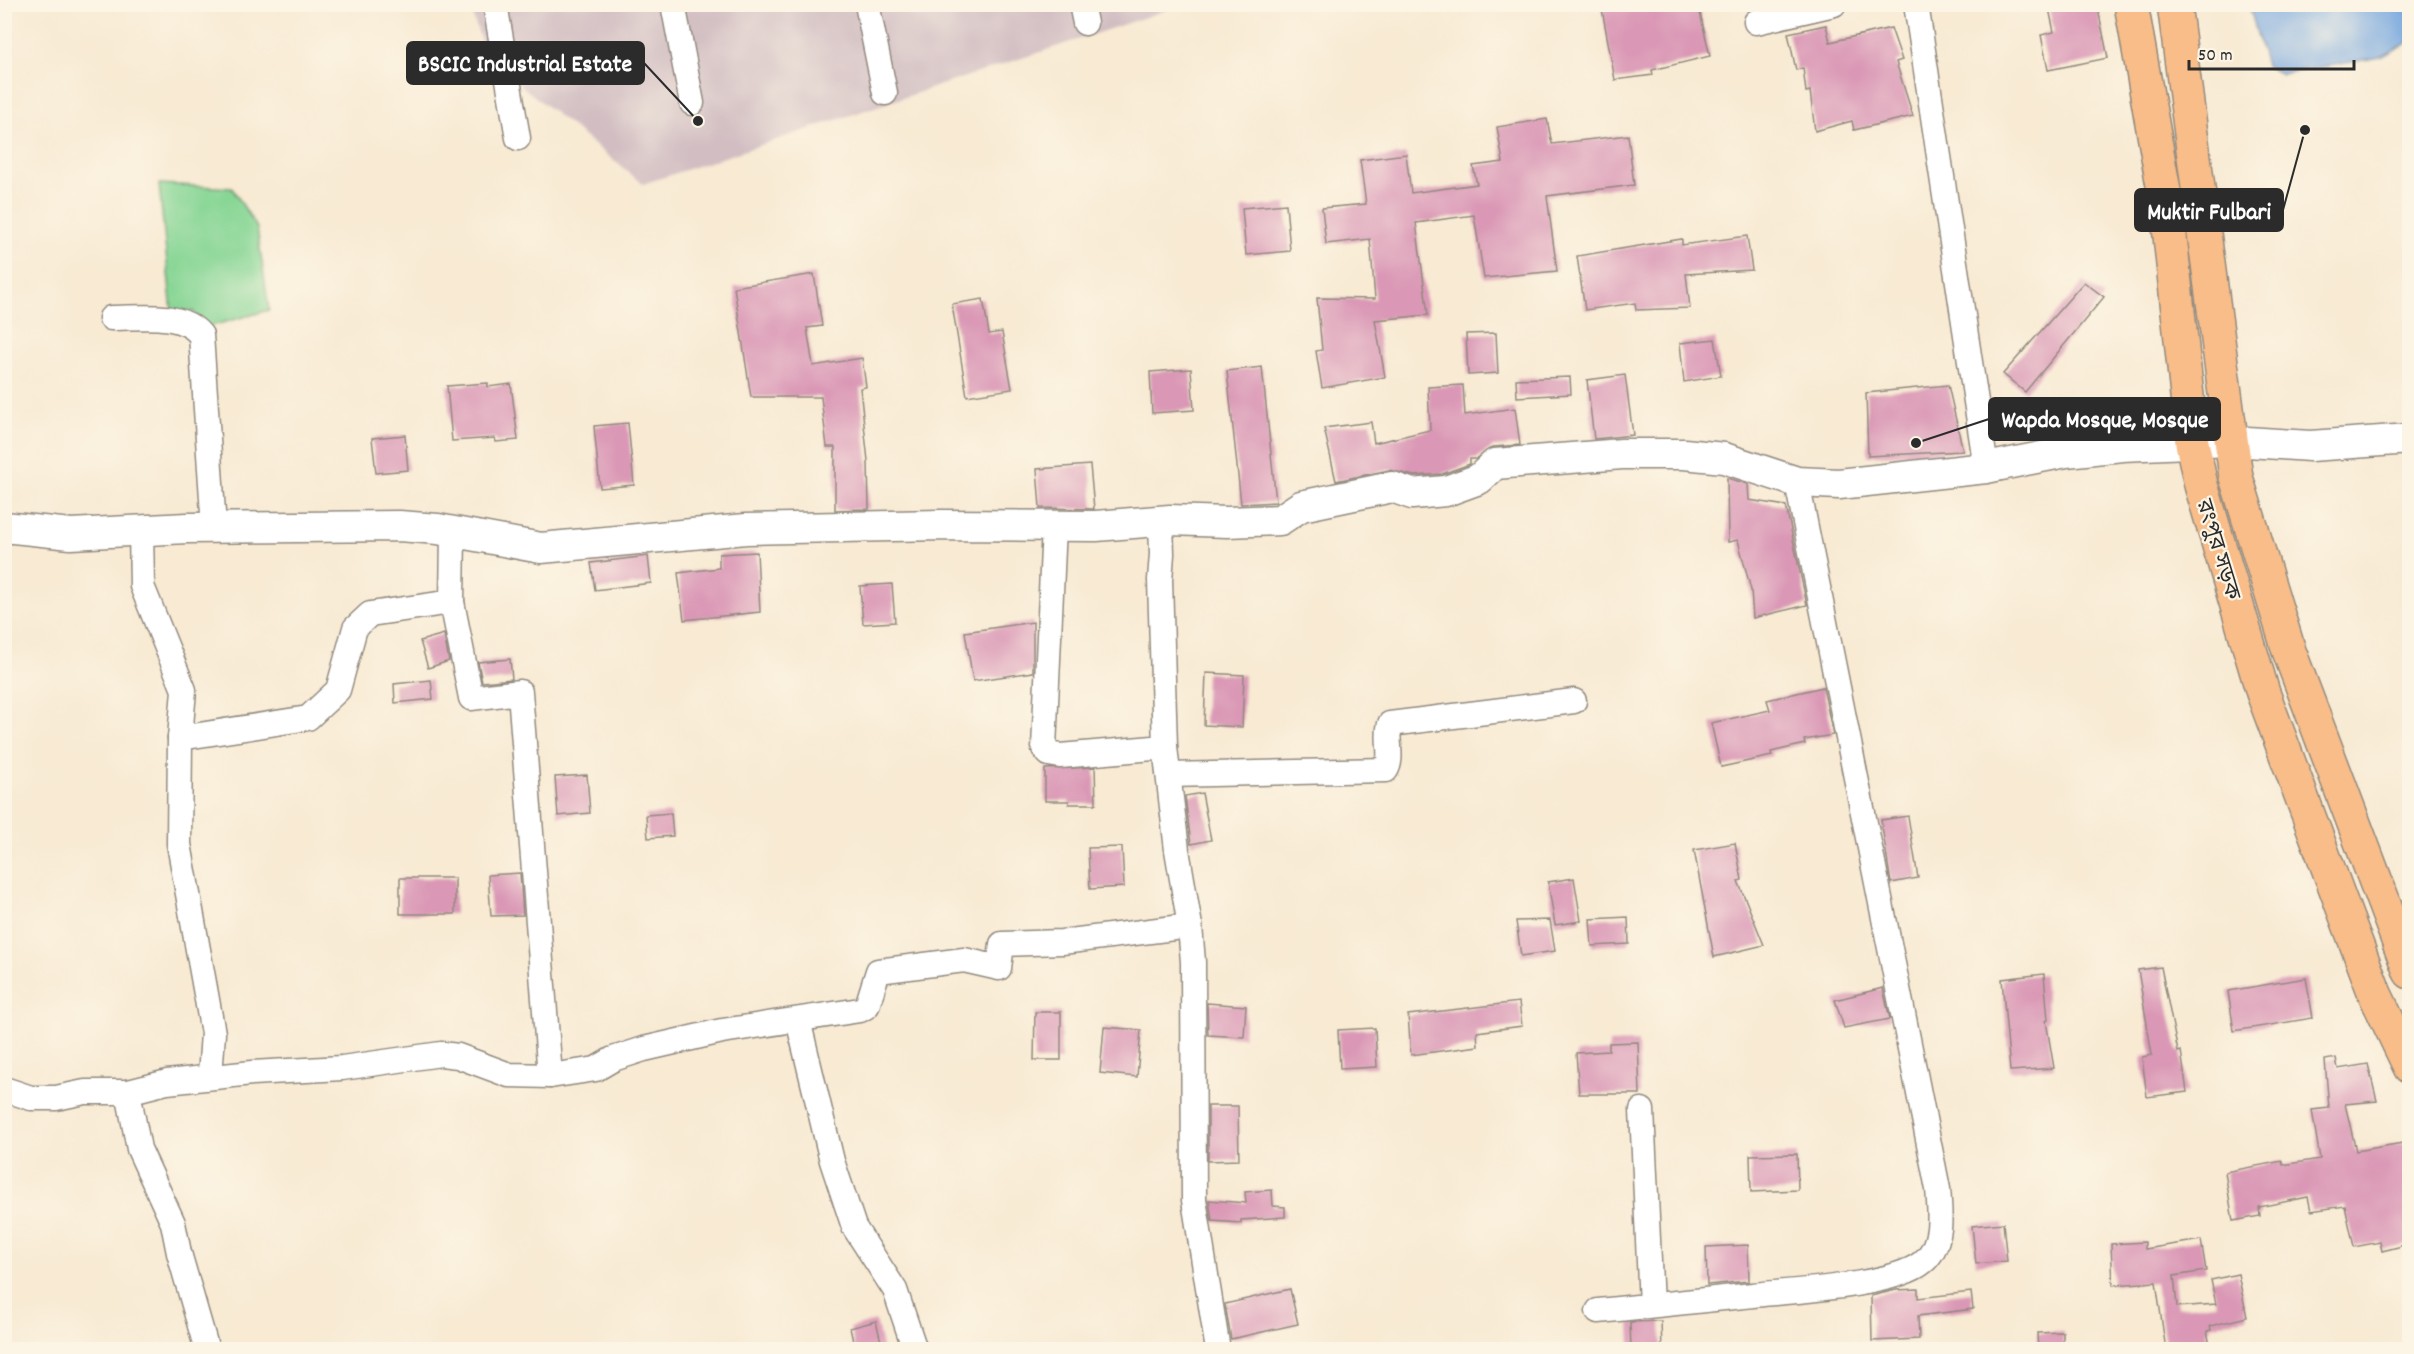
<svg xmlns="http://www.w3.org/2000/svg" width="2414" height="1354" font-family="Dekko,'Noto Sans Bengali',sans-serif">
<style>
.industrial{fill:#d2bec2}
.green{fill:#87d695;stroke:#598060;stroke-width:1.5}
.water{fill:#73a5df;stroke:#4f6885;stroke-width:1.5}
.building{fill:#da98b6}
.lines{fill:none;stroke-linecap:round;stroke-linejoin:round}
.minor-casing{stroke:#928a7f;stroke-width:27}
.tertiary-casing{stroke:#928a7f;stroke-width:33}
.trunk-casing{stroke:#928a7f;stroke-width:36}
.minor{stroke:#fff;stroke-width:24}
.tertiary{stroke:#fff;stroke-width:30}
.trunk{stroke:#f8bd89;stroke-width:33}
.labels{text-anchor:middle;stroke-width:4.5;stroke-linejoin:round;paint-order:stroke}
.street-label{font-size:22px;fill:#2b2b2b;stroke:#fcf5e5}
.leader{fill:none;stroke:#2b2b2b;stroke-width:2}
.callout-dot{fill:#2b2b2b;stroke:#fcf5e5;stroke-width:2}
.callout{fill:#2b2b2b;stroke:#2b2b2b;stroke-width:2}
.callout-label{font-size:24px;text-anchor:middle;font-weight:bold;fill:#fff}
</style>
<rect width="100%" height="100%" fill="#fcf5e5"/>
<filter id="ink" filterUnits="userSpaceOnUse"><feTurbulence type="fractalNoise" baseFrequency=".0167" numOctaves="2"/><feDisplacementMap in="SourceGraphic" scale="12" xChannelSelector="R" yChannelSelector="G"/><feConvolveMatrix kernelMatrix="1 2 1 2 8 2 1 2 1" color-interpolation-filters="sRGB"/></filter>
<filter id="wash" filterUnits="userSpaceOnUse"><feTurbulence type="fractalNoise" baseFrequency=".008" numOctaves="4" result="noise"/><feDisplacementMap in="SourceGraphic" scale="24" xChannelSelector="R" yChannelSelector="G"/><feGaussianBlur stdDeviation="1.35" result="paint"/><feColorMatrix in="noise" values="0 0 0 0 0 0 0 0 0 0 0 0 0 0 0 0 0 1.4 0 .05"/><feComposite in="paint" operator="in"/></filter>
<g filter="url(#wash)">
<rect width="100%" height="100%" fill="#f8ead3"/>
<path class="industrial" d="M469,5H1182L643,184L487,58Z"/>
<path class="green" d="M159,184L232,188L257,228L269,310L204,328L193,311L172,312Z"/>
<path class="water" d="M2249,5H2409V42L2381,57L2346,63L2281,74L2266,66Z"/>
<g id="blocks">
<g class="building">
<path d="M1601,4H1698L1710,56L1652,70L1653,75L1615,80Z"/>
<path d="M2048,4H2097L2108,58L2048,70L2041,35L2054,32Z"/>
<path d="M1826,25L1830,42L1891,28L1902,60L1896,62L1913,116L1854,130L1852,121L1815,131L1810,91L1806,92L1803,68L1796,70L1788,33Z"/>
<path d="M1547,119L1552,144L1628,135L1634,185L1547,196L1557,271L1484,278L1474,215L1416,223L1428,315L1375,320L1385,377L1322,388L1316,351L1322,350L1317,298L1375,299L1370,239L1326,244L1322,208L1366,204L1360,160L1406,154L1411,193L1477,184L1473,166L1503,162L1497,127Z"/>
<path d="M1286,204L1290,251L1246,255L1242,208Z"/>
<path d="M1747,236L1752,270L1686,274L1690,308L1636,310L1635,303L1585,310L1577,256L1682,239V245Z"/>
<path d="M814,274L822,326L807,328L813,366L862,358L866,387L860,388L868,461L869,509L835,510V447H827L821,397H751L734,287Z"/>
<path d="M2084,282L2104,297L2025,392L2003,374Z"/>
<path d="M983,299L989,334L1002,332L1012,389L967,396L952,304Z"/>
<path d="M1496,333L1498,373L1468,375L1466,334Z"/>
<path d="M1715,339L1721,376L1684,382L1680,343Z"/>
<path d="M1262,367L1276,502L1241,504L1227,371Z"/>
<path d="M1191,369L1194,410L1152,413L1150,372Z"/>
<path d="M1625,375L1633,435L1594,439L1587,380Z"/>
<path d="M1570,377L1571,394L1517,397L1516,379Z"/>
<path d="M488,383V387L511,384L518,440L496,442L495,438L452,441L447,386Z"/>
<path d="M1463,385L1465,415L1515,408L1520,445L1493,447L1476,459H1470V464L1442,474L1414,476L1389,470L1336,481L1324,428L1371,422L1374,443L1430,430L1428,387Z"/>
<path d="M1948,385L1963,451L1868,456L1866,393Z"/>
<path d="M628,423L634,485L600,488L594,426Z"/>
<path d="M405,435L408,470L376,473L372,438Z"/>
<path d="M1090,465L1094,509L1040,508L1037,469Z"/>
<path d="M1727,478L1748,484L1749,500L1786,506L1807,605L1753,618L1751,590L1738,540L1728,542Z"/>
<path d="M757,552L760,612L684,620L678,573L719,568V554Z"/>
<path d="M648,556L651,583L595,590L591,563Z"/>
<path d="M892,584L895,622L863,624L860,586Z"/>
<path d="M1033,622V672L973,681L965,632Z"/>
<path d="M444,634L449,661L428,668L420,641Z"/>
<path d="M510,659L512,679L482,682L478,662Z"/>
<path d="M1206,673L1244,675L1242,727L1204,725Z"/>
<path d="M431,680L433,699L395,703L394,684Z"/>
<path d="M1823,687L1833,735L1804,740L1805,744L1771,752L1772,756L1721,767L1711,723L1770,710L1767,700Z"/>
<path d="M1095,767L1096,804H1069V801H1045V769Z"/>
<path d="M587,775L590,813L558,816L555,777Z"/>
<path d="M1202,793L1211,840L1191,844L1185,796Z"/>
<path d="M671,813L673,836L648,838L646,815Z"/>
<path d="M1908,816L1918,878L1891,883L1881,820Z"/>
<path d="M1735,843L1742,880L1738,881L1764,945L1714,957L1694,850Z"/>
<path d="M1122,847L1124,887L1090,889L1088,848Z"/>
<path d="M520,873L523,915L491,916L488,875Z"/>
<rect x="400" y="878" width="55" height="36"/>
<path d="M1574,878L1581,921L1555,925L1548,882Z"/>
<path d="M1628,917L1629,944L1592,946L1590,919Z"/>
<path d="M1550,920L1555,951L1521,956L1516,921Z"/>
<path d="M2161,967L2178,1052L2181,1051L2187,1092L2147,1097L2142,1057L2152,1055L2138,970Z"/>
<path d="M2044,974L2048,1020L2046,1021L2054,1068L2010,1071L2002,979Z"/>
<path d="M2306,978L2313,1018L2234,1031L2228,991Z"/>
<path d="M1883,988L1890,1019L1844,1028L1835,1000Z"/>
<path d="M1519,1002L1522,1026L1477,1032L1478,1046L1411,1055L1408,1015Z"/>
<path d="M1207,1003L1246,1006L1244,1037L1208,1035Z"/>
<path d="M1035,1012H1061V1060H1034Z"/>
<path d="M1104,1027L1141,1030L1137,1077L1100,1073Z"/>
<path d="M1375,1028L1377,1067L1340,1069L1338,1030Z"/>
<path d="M1638,1042L1640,1094H1579L1576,1053L1609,1051V1043Z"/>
<path d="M2336,1058L2338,1069L2368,1064L2377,1101L2345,1104L2356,1151L2409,1142V1243L2398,1247L2382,1251L2380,1242L2354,1247L2345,1206L2311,1211L2308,1197L2259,1207L2260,1216L2233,1221L2225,1172L2282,1161L2283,1165L2320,1159L2312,1110L2329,1108L2325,1060Z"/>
<path d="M1208,1106H1238L1239,1160L1208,1161Z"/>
<path d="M1797,1154L1798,1190L1751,1192L1750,1155Z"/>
<path d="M1272,1190L1273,1206L1285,1207V1217L1241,1220V1223L1212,1221L1209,1200L1246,1203L1245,1192Z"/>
<path d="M2003,1223L2007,1261L1976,1264L1972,1226Z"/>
<path d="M2201,1240L2206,1271L2174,1276L2177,1307L2216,1304L2211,1280L2238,1274L2247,1317L2210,1326L2211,1330L2207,1331L2211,1350H2166L2156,1282L2113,1285L2111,1244L2145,1242V1249Z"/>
<path d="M1748,1245L1749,1281L1707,1285L1706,1247Z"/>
<path d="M1290,1289L1298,1324L1231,1339L1225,1304Z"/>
<path d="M1918,1289V1298L1971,1292L1973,1309L1918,1316L1919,1339L1872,1341L1871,1296L1896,1290Z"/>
<path d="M876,1321L883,1350H855L850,1328Z"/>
<path d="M1661,1321L1662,1350H1631L1630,1322Z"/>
<path d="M2063,1332V1350H2038L2037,1333Z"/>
</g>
</g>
</g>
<g filter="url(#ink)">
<use href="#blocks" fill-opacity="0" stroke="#928a7f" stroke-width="1.5"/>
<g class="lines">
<g class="minor-casing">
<g id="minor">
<path d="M495,4L518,138"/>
<path d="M673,4L692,103"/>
<path d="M867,4L885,93"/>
<path d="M1081,4L1085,23"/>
<path d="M1916,4L1986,468"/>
<path d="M1756,22L1834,4"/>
<path d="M111,318C140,318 181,311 201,335L214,528"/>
<path d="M1054,526L1044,748L1049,754L1060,756L1165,747"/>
<path d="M141,529L142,586L184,690L180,738L179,844L213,1033L210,1077"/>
<path d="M453,533L452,602L471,698L520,692L550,1076"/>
<path d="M180,738L308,718L338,690L355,628L370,614L452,602"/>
<path d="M1169,775L1386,770C1394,758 1385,738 1390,724L1574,701"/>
<path d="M1190,926L1193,962L1194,1200L1218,1350"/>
<path d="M798,1020L832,1161L854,1227L895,1290L915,1350"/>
<path d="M4,1089L31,1098H56L85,1092H128L139,1149L173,1223L179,1253L207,1350"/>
<path d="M128,1092L167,1082L252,1073L342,1068L441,1054L458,1056L509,1075L550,1076L596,1069L613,1059L644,1049L722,1031L860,1010L867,1006L878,971L964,960L999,968L1002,944L1062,942L1190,926L1177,850L1165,747L1160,580L1162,554L1161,521"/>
<path d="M1642,1110L1651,1305"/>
<path d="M1598,1311C1650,1306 1702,1300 1753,1295C1792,1291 1895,1286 1923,1262C1944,1245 1940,1212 1938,1189L1797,482"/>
</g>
</g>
<g class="tertiary-casing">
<path id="tertiary" d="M4,527L71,534L187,528L399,526L438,529L541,548L746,529L941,525L1096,526L1170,520L1227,522L1280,520L1301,506L1392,487L1412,494L1446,491L1479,479L1495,464L1622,454H1684L1724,458L1797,482L1839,484L1986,468L2066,452L2122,446L2231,441L2310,446L2410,439"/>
</g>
<g class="trunk-casing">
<g id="trunk">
<path d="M2131,4L2167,208L2192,443L2201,485L2263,693L2375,994L2410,1067"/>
<path d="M2174,4L2236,477L2289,651L2410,972"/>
</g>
</g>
<use href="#minor" class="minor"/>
<use href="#tertiary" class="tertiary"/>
<use href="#trunk" class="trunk"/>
</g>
</g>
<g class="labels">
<g class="street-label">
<text transform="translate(2220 549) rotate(73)" y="8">রংপুর সড়ক</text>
</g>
</g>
<path class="leader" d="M698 121L644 63M2305 130L2283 210M1916 443L1989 419"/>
<g class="callout-dot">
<circle cx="698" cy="121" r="6"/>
<circle cx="2305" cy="130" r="6"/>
<circle cx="1916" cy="443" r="6"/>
</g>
<g class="callout">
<rect x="407" y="42" width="237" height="42" rx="6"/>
<rect x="2135" y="189" width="148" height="42" rx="6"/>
<rect x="1989" y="398" width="231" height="42" rx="6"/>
</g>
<g class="callout-label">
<text x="525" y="71">BSCIC Industrial Estate</text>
<text x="2209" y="219">Muktir Fulbari</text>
<text x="2105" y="427">Wapda Mosque, Mosque</text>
</g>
<rect width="2414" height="1354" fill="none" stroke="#fcf5e5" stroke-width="24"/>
<path d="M2189 60v9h165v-9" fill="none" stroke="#2b2b2b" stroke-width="3"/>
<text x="2198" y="60" font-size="18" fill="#2b2b2b" stroke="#fcf5e5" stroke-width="4.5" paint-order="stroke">50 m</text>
</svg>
